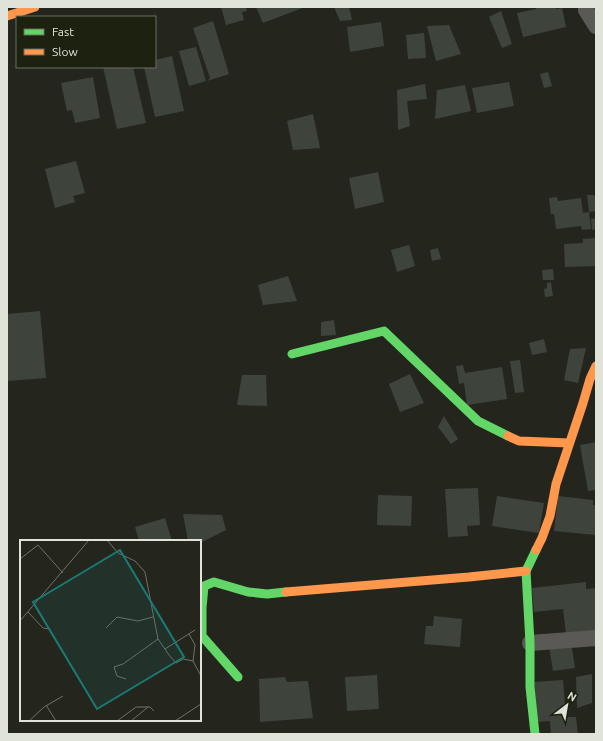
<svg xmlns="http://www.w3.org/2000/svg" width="603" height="741" font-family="Ubuntu,sans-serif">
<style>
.building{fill:#3e433c}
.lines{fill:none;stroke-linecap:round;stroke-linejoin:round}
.street{stroke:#5a5956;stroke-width:16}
.fast{stroke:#63d668;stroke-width:9}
.slow{stroke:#ff974d;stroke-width:9}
.inset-road{fill:none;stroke:#6f7268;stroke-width:1}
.view{fill:#197b73;fill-opacity:0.15;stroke:#197b73;stroke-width:2}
.inset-edge{fill:none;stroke:#e0e3d8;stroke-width:2}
</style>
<rect width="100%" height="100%" fill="#24261e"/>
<g class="building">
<path d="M221,7H246L247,11L242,12L244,20L226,25Z"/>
<path d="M256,7H305L263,23Z"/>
<path d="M334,7H349L352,20L340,21Z"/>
<path d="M536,7H556V9L562,8L566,27L523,37L517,13L536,9Z"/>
<path d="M501,11L512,44L502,48L489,17Z"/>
<path d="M213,21L229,74L207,81L210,78L193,28Z"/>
<path d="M381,22L384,46L350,52L347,27Z"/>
<path d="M449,25L461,54L436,61L427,26Z"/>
<path d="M424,33L426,58L408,59L406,35Z"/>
<path d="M196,47L206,81L189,86L179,51Z"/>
<path d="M172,56L184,111L155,117L144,67H155V60Z"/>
<path d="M103,67H133L146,123L117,129Z"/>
<path d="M548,72L552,86L544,88L540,74Z"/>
<path d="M93,77L100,118L75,123L72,110L67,111L61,83Z"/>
<path d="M509,82L514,106L477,113L472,88Z"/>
<path d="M425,84L427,99L407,101L410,126L398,130L397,90Z"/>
<path d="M465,85L471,111L435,119L437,90Z"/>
<path d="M313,114L320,148L293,150L287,121Z"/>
<path d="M76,161L85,193L73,196L75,202L55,208L45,169Z"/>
<path d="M378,172L384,202L355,209L349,178Z"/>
<path d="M587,195H594V196H596V211L589,212Z"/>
<path d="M557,197L558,201L581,198L583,213L589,212L591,229L582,230L581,226L556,229L554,214H551L549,198Z"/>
<path d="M596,218V229L592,230L591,219Z"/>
<path d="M596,238V266L565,267L564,244L583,243V239Z"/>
<path d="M409,245L415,266L397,272L391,250Z"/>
<path d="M438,248L441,259L432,261L430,250Z"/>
<path d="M553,269L554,280H543L542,270Z"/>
<path d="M288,276L297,301L263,305L258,285Z"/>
<path d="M551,282L553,296L545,297L544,289L547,288V283Z"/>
<path d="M40,311L46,378L7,381V314Z"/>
<path d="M334,320L336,335L321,336V322Z"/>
<path d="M544,339L547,352L532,355L529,343Z"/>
<path d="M586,348L578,383L564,380L570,349Z"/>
<path d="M520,360L524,392L515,393L510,361Z"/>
<path d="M463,365L465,373L502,367L507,399L467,405L464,383L459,384L456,366Z"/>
<path d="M410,374L424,403L400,412L389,384Z"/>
<path d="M242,375H266L267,406L237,405Z"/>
<path d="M444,416L458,439L451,444L438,427Z"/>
<path d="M596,442V490L588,491L580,445Z"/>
<path d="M478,488L480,525L467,526L468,536L448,537L445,489Z"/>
<path d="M378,495L412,496L411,526L377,525Z"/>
<path d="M497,496L544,503L539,533L492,526Z"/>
<path d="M558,496L593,500V505H596V535L554,531Z"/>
<path d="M183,514L222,515L226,530L200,543V541H188Z"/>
<path d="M165,518L172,541H139L135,527Z"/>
<path d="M586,582V589L596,588V631L566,634L563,609L534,612L532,588Z"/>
<path d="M434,616L462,619L460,647L424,644L426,626H433Z"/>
<path d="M571,642L575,668L553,671L549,646Z"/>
<path d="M592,674V703L577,708L576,677Z"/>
<path d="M377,675L379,709L347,711L345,677Z"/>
<path d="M285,677L287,682L308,681L313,718L260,722L259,679Z"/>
<path d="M563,680L566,717H576L578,734H551L550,721L537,722L534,682Z"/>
</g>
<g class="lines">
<g class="street">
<path d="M586,7V10L596,26"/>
<path d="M530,643L596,638"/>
</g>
<g class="fast">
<path d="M292,354L384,331L478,421L508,436"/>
<path d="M238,677L202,636V608L204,586L214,582L248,592L267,594L286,592"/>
<path d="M535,734L530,687V643L526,571L536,550"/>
</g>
<g class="slow">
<path d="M7,16L35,7"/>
<path d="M508,436L519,441L569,443"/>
<path d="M536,550L542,538L550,516L556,484L583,403L590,379L596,366"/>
<path d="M286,592L469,577L526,571"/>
</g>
</g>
<g transform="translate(20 540)">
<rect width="181" height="181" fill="#24261e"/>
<path class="inset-road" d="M87,0L98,13L115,21L125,32L138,99L149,115L156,123L163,119L173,121L181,136M0,19L18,5L43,33M8,72L23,88L29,89M0,81L69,0M86,88L97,77L118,81L133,77M169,94L175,105L173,121M145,109L175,90M106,139L97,136L94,127L103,124L138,99M26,165L36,181M9,181L24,167L43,156M97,181L116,167H130L134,171M111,181L128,167M155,181L181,164"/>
<path class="view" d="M100,10L164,117L77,169L13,62Z"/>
<rect width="181" height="181" class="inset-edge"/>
</g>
<rect width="603" height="741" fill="none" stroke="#e0e3d8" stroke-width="16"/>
<rect x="16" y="16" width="140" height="52" fill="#1d2110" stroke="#6b6f60"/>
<rect x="24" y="29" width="20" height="6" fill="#63d668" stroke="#6b6f60"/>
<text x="52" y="36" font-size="12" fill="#e0e3d8">Fast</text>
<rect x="24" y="49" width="20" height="6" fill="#ff974d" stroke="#6b6f60"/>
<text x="52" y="56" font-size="12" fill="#e0e3d8">Slow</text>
<g transform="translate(567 705) rotate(31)" stroke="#1d2110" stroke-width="3" paint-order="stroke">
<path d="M0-3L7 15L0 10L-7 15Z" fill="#e0e3d8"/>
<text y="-6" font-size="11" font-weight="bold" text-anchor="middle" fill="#e0e3d8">N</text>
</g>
</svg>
